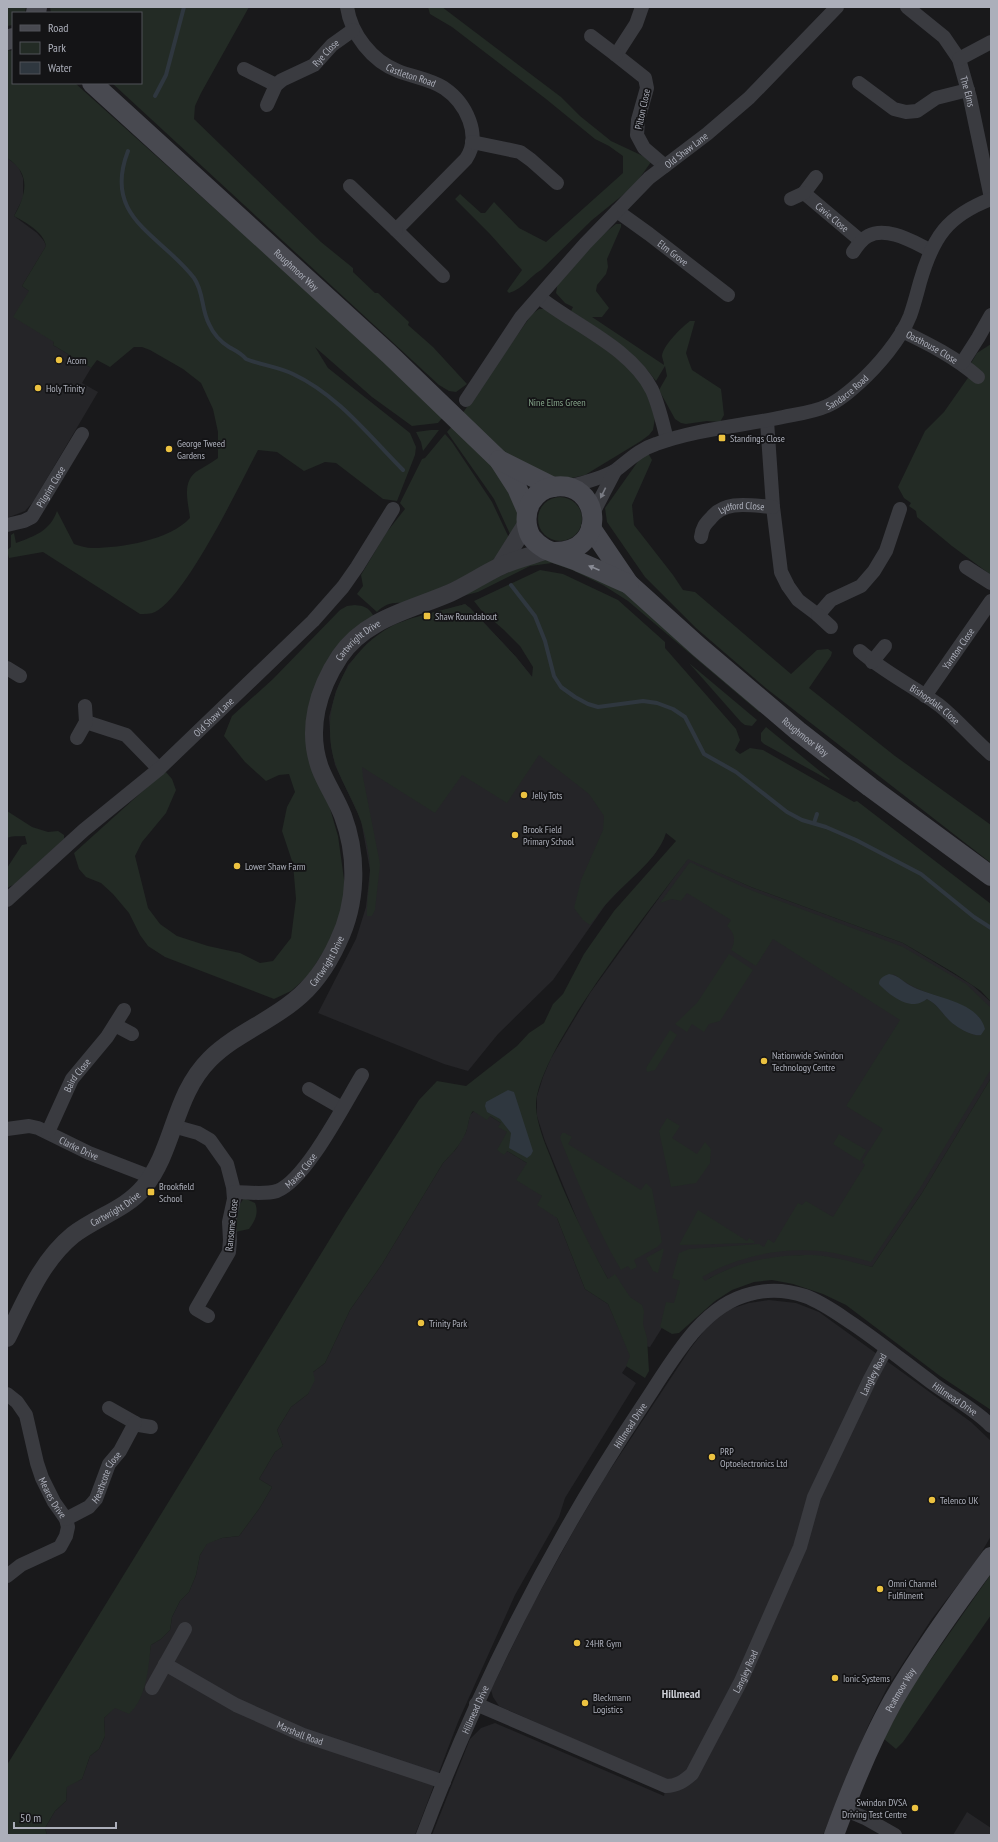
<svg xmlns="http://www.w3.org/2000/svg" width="998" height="1842" font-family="'PT Sans Narrow',sans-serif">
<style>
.built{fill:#252528}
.green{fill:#232b25;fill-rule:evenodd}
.water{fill:#2f373f}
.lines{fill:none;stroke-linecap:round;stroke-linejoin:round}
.stream{stroke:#2f373f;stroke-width:4}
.minor{stroke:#3a3b40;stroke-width:14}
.tertiary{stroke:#3a3b40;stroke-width:18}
.secondary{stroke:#484950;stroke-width:20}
.oneway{fill:#797b83}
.oneway2{fill:#898b95}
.poi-dot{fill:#ecc240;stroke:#141416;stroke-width:1.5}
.labels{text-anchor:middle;stroke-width:3.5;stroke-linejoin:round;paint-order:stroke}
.street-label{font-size:10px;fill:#acafba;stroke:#141416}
.poi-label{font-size:10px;fill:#acafba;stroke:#141416;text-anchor:start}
.park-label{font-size:10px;fill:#84a489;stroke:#141416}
.quarter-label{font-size:12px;font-weight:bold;fill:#cdcfd6;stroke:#141416}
</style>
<rect width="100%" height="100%" fill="#19191b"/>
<g class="built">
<path d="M7,158L18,166L23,178V198L14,216L37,233L44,241L46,246L22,286L29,291L54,342L53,345L91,368L82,383L98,392L33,502L25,511L7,518Z"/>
<path d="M465,604L470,608L516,657L664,838L654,855L606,904L553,980L498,1034L468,1071L444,1064L318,1013L356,939L366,907L370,870L361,820L335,765L331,746L329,717L336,691L348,665L368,643L383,632L394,625Z"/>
<path d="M688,858L751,887L903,943L972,985L991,1002V1078L922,1193L872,1267L826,1257L800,1255L757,1261L725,1271L710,1278L665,1323L650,1347L645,1346L583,1234L545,1141L537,1116V1096L543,1077L551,1058L590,993Z"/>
<path d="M474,1111L490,1116L501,1123L507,1132V1151L527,1163L542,1196L557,1218L585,1289L608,1304L631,1356L630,1361L622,1373L636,1383L565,1498L559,1517L515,1595L458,1722L415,1835H47L45,1828L55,1811L66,1801L67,1786L82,1779L90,1756L99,1749L105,1736L104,1718L115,1707L143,1691L151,1645L161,1639L170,1630L172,1617L180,1601L189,1592L196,1575L200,1555L207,1543L222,1538L239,1536L259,1509L272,1487L259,1479L275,1452L283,1446L277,1430L291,1407L308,1394L313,1372L325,1363L350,1310L382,1264L443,1163L456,1149L466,1132L470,1115Z"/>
<path d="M769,1300L796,1303L819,1312L971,1422L991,1441V1536L977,1560L931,1620L887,1688L869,1724L823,1835H432L470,1739L481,1728L495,1723L664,1796L667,1781L499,1706L493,1697L491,1690L531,1608L574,1530L604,1479L690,1349L710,1323L727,1310L749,1303Z"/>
<path d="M967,1812L991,1828V1835H953Z"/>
</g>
<g class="green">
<path d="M7,7H26L25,13H13V25L7,26Z"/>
<path d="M50,7H249L201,93L195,106L194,119L321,242L353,268V272L375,293H378L409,322L408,325L433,347L467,384L456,392L449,391L439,385L112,83H141V13H51Z"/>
<path d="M428,7H442L561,97L580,116L611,141L643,156L651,162L634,186L592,220L541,270C528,278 524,288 509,293L507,291L522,270L490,234L455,199L460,194L481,213H485L494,202L519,228L546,242L623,173V156L609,146L595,139L546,99L452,27L430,14Z"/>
<path d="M7,50L13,51V83H75L233,225L289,272L443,417L438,423L412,426L372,397L315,347L328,368L410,433L416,447L415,455L397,501L383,499L336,463L325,462L304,471L277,452L258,450C240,484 186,597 155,612C151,614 145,614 140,614L43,552L9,558L7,550L11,547V535L14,533L16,543C35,536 50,531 57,511L74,544C80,546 86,548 93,548C121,548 170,540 190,518C188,501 181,480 199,470C205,466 211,463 218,458V432L213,409L201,383L183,369L150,350L142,347H134L110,367L97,360L91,368L53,345L54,342L13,317L29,291L22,286L46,246C44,232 25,222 14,216C27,194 31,173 7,158Z"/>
<path d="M616,224H621V227L607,259L608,267L606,274L597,285L596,291L609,308L602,317H592L664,365C664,362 662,358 662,356C663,345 682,327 690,321H695L686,353L689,362L692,370L721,389L724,415L720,422L707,421L686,424L681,423L675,419L659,390L667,376L665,366L656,381C633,349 603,332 571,311L573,307L565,303L556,293L558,281L601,236Z"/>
<path d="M539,309H550L608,351L626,366L638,379L645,389L655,418L653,430L649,435L641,441L585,475L572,478L561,479L549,476L504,452L462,414L532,314Z"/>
<path d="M991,344V575L952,546L917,517L916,511L909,506L911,503L904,498L898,487L925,431L944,412L970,375L971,363L977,353Z"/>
<path d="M452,426L499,473L521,517L510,534L494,499L447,432Z"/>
<path d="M431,430H439L423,451L421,442L416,432Z"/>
<path d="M445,434L452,442L492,502L510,540L489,565L406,604C396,601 384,604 377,612L357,594L363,586L361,575L386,533L405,509L400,503L422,459L425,458Z"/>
<path d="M648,453L652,460L632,505L634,525L673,575L683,590L695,592L791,674L817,650L828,649L832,652L831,656L809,688L895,756L991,825V863L767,689L696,628L645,577L607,522L605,508L639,460Z"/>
<circle cx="560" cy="519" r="22"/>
<path d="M547,558L625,592L762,712H759L628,601L603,585L572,570L552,563L530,566L478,592L455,598L517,568Z"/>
<path d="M540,570L563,574L618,600L665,642V648L736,729L740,740L735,750L740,754L750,748L763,750L854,802L857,801L991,904V1002L981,991L954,973L903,943L751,887L688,859C653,906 534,1054 536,1107C537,1124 544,1141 550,1156C566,1199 586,1239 608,1279L615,1274L630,1297L642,1305L644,1311L643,1324L647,1338L649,1371L645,1378L626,1366L630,1356L608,1304L585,1289L557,1218L537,1205L542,1196L516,1180L527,1163L507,1151L504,1155L497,1150L507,1132L498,1127L501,1123L490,1116L487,1120L473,1111C468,1117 469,1125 466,1132C461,1144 452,1154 443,1163L382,1264L350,1310L325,1363L313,1372L315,1380L308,1394L291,1407L277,1430L283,1446L275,1452L259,1479L272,1487L259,1509L239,1536L222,1538L207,1544L200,1555L196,1575L189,1592L180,1601L172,1617L170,1630L161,1639L151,1645C148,1669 147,1697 129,1714L115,1708L104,1718L105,1736L99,1749L90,1756L82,1779L67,1787L66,1801L55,1811L45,1828L47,1835H7V1765L346,1213L419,1100L437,1081L466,1086L517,1046L529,1033L544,1023L553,1004L563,994L584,954L614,911L676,841L666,833C657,861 626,881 607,903C601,909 596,918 590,925L583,920L574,908L581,880L603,830L604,816L589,794L539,755L507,803L462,775L435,813L362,767L363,777L380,864L375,910L372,916H367C366,901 370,886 370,871C370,858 367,844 364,832C358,805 340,783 333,756C321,705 345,651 392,626C410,617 444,610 465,604L470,608L516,657L532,677L533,667L520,646L504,630L481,610L474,601Z"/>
<path d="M355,605C364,606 368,607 373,615L371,619L317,682L320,774L338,836L345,886L341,915L329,943L308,976L291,991L274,999L165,957L148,946L140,935L129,913L113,894L101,883L86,877L79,869L74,853L165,771L172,779L176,790L166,813L142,842L135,856L148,908L160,924L177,936L208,946L240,953L260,963L273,961L291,938L296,899L293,864L282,831L287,807L295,792L289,774L279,775L266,781L245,762L224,736L232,716L273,679L340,610L347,606Z"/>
<path d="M689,663L757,720L752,726L745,725L741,722Z"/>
<path d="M766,727L821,772L830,779L829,780L764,744L761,741V733Z"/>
<path d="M7,811L32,827L48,832L58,831L64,835V839L15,884L7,888V868L22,845L27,844L25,836C18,837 15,835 7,838Z"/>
<path d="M690,862L743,887L903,947L966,984L991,1008V1069L919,1190L871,1262C854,1257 837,1253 820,1251C780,1247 736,1257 702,1277L705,1281C735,1262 776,1254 812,1255C832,1256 853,1262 872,1267L922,1193L991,1078V1410L940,1376L846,1305L823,1294L793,1284L772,1280L754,1282L732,1290L715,1301L679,1333L672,1334L660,1327L666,1302L674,1303L680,1281L672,1278L679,1253L689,1249L759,1244L764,1247L768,1239L774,1243L798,1203L802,1205L806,1201L833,1217L865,1165L862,1162L883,1129L846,1106L900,1020L773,939L756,966L731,950C736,941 735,933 727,926L731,920L687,893L681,901L672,899L660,903ZM893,974C900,978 907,984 914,987C937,998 958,1000 979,1017L981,1035C972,1037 955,1026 948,1019C941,1012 937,1004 927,999C909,1008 901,1000 885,990Z"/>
<path d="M729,954L753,970L720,1021L709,1024L704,1032L692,1024L687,1032L675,1024L697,1003Z"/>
<path d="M670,1030L677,1035L655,1070L647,1072L646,1068Z"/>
<path d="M667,1118L680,1126L672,1138L697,1154L705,1142L711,1149L710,1163L696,1183L671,1187L659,1131Z"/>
<path d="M562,1133H565L572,1137L568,1144L641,1190L646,1183L652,1189L662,1242L657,1247L634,1260L637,1267L631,1270L628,1266L621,1270C597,1229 579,1185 561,1141L560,1137Z"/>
<path d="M839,1134L866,1150L860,1161L833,1144Z"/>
<path d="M244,1198L255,1203C259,1213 255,1221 249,1229L235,1232L238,1207Z"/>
<path d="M698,1210L747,1241L749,1238L755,1242L754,1243L679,1245Z"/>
<path d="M662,1249H664L658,1273L653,1271L646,1258Z"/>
<path d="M991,1574V1615L903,1742L896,1749L884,1739L909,1691Z"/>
</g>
<g class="water">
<path d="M889,974C899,975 904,983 913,987C935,998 978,1001 985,1029L981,1035C972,1037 954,1026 948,1019C941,1012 937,1004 927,999C924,1001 919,1004 915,1004C903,1005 887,993 879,984C879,978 884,976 889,974Z"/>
<path d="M508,1090L514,1092L515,1095L533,1151L531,1155L527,1158L509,1148L511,1133L500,1119L487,1112L485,1106L486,1102Z"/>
</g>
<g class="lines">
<g class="stream">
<path d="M155,96L166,75L184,7"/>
<path d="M128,151C102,218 160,234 194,278C204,292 201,309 209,324C213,333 221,342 229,347C236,351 241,353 246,359C261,365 279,367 293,374C338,395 369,436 403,470"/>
<path d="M511,585L535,616L545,641L554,676L561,687L575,697L588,704L598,707L643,701L657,703L673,709L685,717L704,754L736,772L787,812L802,820L826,827L856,840L921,874L974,917L991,928"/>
<path d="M814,823L817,814"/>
</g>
<g class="minor">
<path id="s1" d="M347,7C351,34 372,61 398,71C413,77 430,79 444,88C466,103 482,135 466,159L396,230L443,276"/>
<path d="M642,7L636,24L616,55L645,78L647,88L638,120L637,135L644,148L665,166"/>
<path id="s2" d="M907,7L944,37L959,59L970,98L991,198"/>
<path d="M591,36L616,55"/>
<path d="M959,59L991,42"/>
<path d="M244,69L276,85"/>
<path d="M859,83L894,109L906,112L917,111L936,98L968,90"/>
<path id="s3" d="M267,105L276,85L282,80L314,65L332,45L353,30"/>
<path d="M472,142L520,152L531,160L557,183"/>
<path id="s4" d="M816,177L804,193L861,241"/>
<path d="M350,186L396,230"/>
<path d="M791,199L804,193"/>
<path id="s5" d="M617,211L649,234L728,295"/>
<path d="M853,252C857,246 862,239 868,236C887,226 913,242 930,250"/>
<path d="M539,297C574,325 631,348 652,390C659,406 663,423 667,440"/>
<path id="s6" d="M902,331C929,344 955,357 978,377"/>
<path d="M962,363L978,338L991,315"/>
<path id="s7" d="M466,400L521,317L585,244L649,178L707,134L749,98L837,7"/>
<path d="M767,421L773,507L781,572L788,586L798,600L818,615L831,600L861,586L874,571L886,551L900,509"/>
<path id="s8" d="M568,487C582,483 604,478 616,470C629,460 640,449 656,444C697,429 741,426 783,417C798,414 814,412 827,406C839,401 849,392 859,383C877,367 901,339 910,316C914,305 917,293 920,282C933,237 947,216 991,199"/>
<path d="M592,515L615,471"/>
<path id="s9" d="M7,525L24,521L32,517L82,434"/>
<path id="s10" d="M701,537C702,528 705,524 711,518C726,499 752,506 773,507"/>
<path d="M966,567L991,583"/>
<path d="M818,615L831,627"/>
<path id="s11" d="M860,651C884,672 913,686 939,705C958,720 973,739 991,754"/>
<path d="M872,662L885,646"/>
<path d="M7,668L20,676"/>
<path id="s12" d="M925,696L991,601"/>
<path d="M86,722L126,735L159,769"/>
<path d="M77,738L86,722L85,706"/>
<path id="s13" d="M7,900L84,830L159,769L313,621L343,587L357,567L393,509"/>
<path d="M115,1025L132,1034"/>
<path d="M309,1089L342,1108"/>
<path d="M173,1126L198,1133L210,1140L227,1164L233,1187L234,1199L229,1222L230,1240L229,1252L196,1309L208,1316"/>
<path id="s14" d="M7,1129L29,1126L38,1128L89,1153L151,1177"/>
<path id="s15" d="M48,1132L72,1079L107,1037L124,1010"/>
<path id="s16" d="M234,1192C247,1192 264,1195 277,1191C306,1180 345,1103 362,1075"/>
<path id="s17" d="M7,1394L17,1402L26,1415L37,1463L42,1478L54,1502L66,1519L68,1527L66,1536L60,1547L21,1565L7,1576"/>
<path d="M109,1408L139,1425L151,1427"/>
<path id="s18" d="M66,1519L89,1507L96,1499L109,1464L120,1451L135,1423"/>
<path id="s19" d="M165,1664L236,1705L303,1735L444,1782"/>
<path d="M152,1688L185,1629"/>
<path id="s20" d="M476,1704L666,1786C677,1786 684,1781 692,1774L741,1681L800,1547L814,1497L870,1379L886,1349"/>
<path d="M844,1809L865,1818L895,1835"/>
<path id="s21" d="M423,1835C480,1683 553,1540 643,1405C670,1365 700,1306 750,1294C768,1289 787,1290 805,1296C822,1302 838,1314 853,1324C881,1343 908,1365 935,1385C953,1398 976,1410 991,1426"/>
</g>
<g class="tertiary">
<path d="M500,566L527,523"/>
<path id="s22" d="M7,1338C25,1302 41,1261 73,1235C96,1217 125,1210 144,1187C175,1148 173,1096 210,1059C234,1035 267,1023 294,1001C313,986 328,964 338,942C357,903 358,856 343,816C337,800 326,784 320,768C306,729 318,689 340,656C366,618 411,610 450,593C468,585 485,573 503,565C517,559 533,555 548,550"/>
</g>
<g class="secondary">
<path d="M36,13L37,7"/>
<path d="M7,40L13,38"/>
<path id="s23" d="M92,83L389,354L499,460L517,488L527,511"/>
<path d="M499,460L553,487"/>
<path id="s24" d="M591,528L629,584L699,647L798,731L870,787L991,876"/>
<path d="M555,552C609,552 601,479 553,487C544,488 536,494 531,502C525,512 525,526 531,537C535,542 540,546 545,549C555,554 568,557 579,562C596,569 613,577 629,584"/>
<path id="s25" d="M834,1835C851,1789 869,1744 893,1701C922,1651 956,1604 991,1557"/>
</g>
</g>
<defs><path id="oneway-solid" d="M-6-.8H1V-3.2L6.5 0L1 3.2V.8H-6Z"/></defs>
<use class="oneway" href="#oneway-solid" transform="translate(603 493) rotate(116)"/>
<use class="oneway2" href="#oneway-solid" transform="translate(594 568) rotate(-157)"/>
<g class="poi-dot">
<circle cx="59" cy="360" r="4"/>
<circle cx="38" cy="388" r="4"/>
<rect x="718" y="434" width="8" height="8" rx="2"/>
<circle cx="169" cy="449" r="4"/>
<rect x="423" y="612" width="8" height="8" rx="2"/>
<circle cx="524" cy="795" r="4"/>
<circle cx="515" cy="835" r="4"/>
<circle cx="237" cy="866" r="4"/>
<circle cx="764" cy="1061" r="4"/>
<rect x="147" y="1188" width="8" height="8" rx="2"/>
<circle cx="421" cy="1323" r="4"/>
<circle cx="712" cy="1457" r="4"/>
<circle cx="932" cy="1500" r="4"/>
<circle cx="880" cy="1589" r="4"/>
<circle cx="577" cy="1643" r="4"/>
<circle cx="835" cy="1678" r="4"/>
<circle cx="585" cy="1703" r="4"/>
<circle cx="915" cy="1808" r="4"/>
</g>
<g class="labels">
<g class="street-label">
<text dy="4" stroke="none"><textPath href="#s3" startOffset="82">Rye Close</textPath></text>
<text dy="4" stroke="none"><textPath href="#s1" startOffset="99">Castleton Road</textPath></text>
<text dy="4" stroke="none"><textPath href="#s2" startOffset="108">The Elms</textPath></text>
<text transform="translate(642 109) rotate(-78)" y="4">Pilton Close</text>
<text dy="4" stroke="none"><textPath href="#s7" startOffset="335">Old Shaw Lane</textPath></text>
<text dy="4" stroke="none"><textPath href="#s4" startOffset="57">Cavie Close</textPath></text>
<text dy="4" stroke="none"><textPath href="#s5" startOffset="70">Elm Grove</textPath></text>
<text dy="4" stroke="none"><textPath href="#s23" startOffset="277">Roughmoor Way</textPath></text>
<text dy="4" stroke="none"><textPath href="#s6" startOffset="34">Oasthouse Close</textPath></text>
<text dy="4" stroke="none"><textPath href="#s8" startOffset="299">Sandacre Road</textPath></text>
<text dy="4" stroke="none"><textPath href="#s9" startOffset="62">Pilgrim Close</textPath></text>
<text dy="4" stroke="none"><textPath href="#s10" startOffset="56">Lydford Close</textPath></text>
<text dy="4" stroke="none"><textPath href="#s22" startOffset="856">Cartwright Drive</textPath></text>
<text dy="4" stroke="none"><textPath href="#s12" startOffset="58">Yarnton Close</textPath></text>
<text dy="4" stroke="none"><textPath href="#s11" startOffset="92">Bishopdale Close</textPath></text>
<text dy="4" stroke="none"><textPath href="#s13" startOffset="276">Old Shaw Lane</textPath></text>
<text dy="4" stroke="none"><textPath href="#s24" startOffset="301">Roughmoor Way</textPath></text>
<text dy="4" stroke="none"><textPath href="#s22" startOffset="509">Cartwright Drive</textPath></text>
<text dy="4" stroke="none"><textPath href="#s15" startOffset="64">Baird Close</textPath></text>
<text dy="4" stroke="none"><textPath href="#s14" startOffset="77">Clarke Drive</textPath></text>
<text dy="4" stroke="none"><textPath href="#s16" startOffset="75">Maxey Close</textPath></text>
<text dy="4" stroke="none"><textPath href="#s22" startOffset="173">Cartwright Drive</textPath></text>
<text transform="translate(231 1225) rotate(-84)" y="4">Ransome Close</text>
<text dy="4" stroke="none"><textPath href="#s20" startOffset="676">Langley Road</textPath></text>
<text dy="4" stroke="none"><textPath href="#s21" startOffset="880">Hillmead Drive</textPath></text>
<text dy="4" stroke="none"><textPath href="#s21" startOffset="460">Hillmead Drive</textPath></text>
<text dy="4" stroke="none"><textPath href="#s18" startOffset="61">Heathcote Close</textPath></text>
<text dy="4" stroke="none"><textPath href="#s17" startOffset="116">Meares Drive</textPath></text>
<text dy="4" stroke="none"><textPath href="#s20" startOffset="352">Langley Road</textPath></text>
<text dy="4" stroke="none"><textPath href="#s25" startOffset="160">Peatmoor Way</textPath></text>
<text dy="4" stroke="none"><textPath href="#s21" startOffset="136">Hillmead Drive</textPath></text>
<text dy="4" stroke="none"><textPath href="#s19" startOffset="152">Marshall Road</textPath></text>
</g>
<g class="poi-label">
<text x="67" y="364">Acorn</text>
<text x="46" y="392">Holy Trinity</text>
<text x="730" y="442">Standings Close</text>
<text x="177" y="447">George Tweed<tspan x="177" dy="12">Gardens</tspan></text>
<text x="435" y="620">Shaw Roundabout</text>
<text x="532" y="799">Jelly Tots</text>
<text x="523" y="833">Brook Field<tspan x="523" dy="12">Primary School</tspan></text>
<text x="245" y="870">Lower Shaw Farm</text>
<text x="772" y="1059">Nationwide Swindon<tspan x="772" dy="12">Technology Centre</tspan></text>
<text x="159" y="1190">Brookfield<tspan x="159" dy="12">School</tspan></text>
<text x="429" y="1327">Trinity Park</text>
<text x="720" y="1455">PRP<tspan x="720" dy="12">Optoelectronics Ltd</tspan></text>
<text x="940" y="1504">Telenco UK</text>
<text x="888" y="1587">Omni Channel<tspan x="888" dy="12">Fulfilment</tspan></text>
<text x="585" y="1647">24HR Gym</text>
<text x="843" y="1682">Ionic Systems</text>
<text x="593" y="1701">Bleckmann<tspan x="593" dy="12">Logistics</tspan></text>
<text x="907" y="1806" text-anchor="end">Swindon DVSA<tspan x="907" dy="12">Driving Test Centre</tspan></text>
</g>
<g class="park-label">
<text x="557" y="406">Nine Elms Green</text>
</g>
<g class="quarter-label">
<text x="681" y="1698">Hillmead</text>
</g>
</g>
<rect width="998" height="1842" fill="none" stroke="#acafba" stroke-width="16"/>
<rect x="12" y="12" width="130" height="72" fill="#141416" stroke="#515258"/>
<rect x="20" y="25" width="20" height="6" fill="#484950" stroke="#515258"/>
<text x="48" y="32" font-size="12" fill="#acafba">Road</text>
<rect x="20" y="42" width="20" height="12" fill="#232b25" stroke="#515258"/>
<text x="48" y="52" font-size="12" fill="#acafba">Park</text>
<rect x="20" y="62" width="20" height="12" fill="#2f373f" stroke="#515258"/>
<text x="48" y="72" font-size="12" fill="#acafba">Water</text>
<path d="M14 1822v6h102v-6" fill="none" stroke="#acafba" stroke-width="2"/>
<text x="20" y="1822" font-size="12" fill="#acafba" stroke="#141416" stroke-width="3" paint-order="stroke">50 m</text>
</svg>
